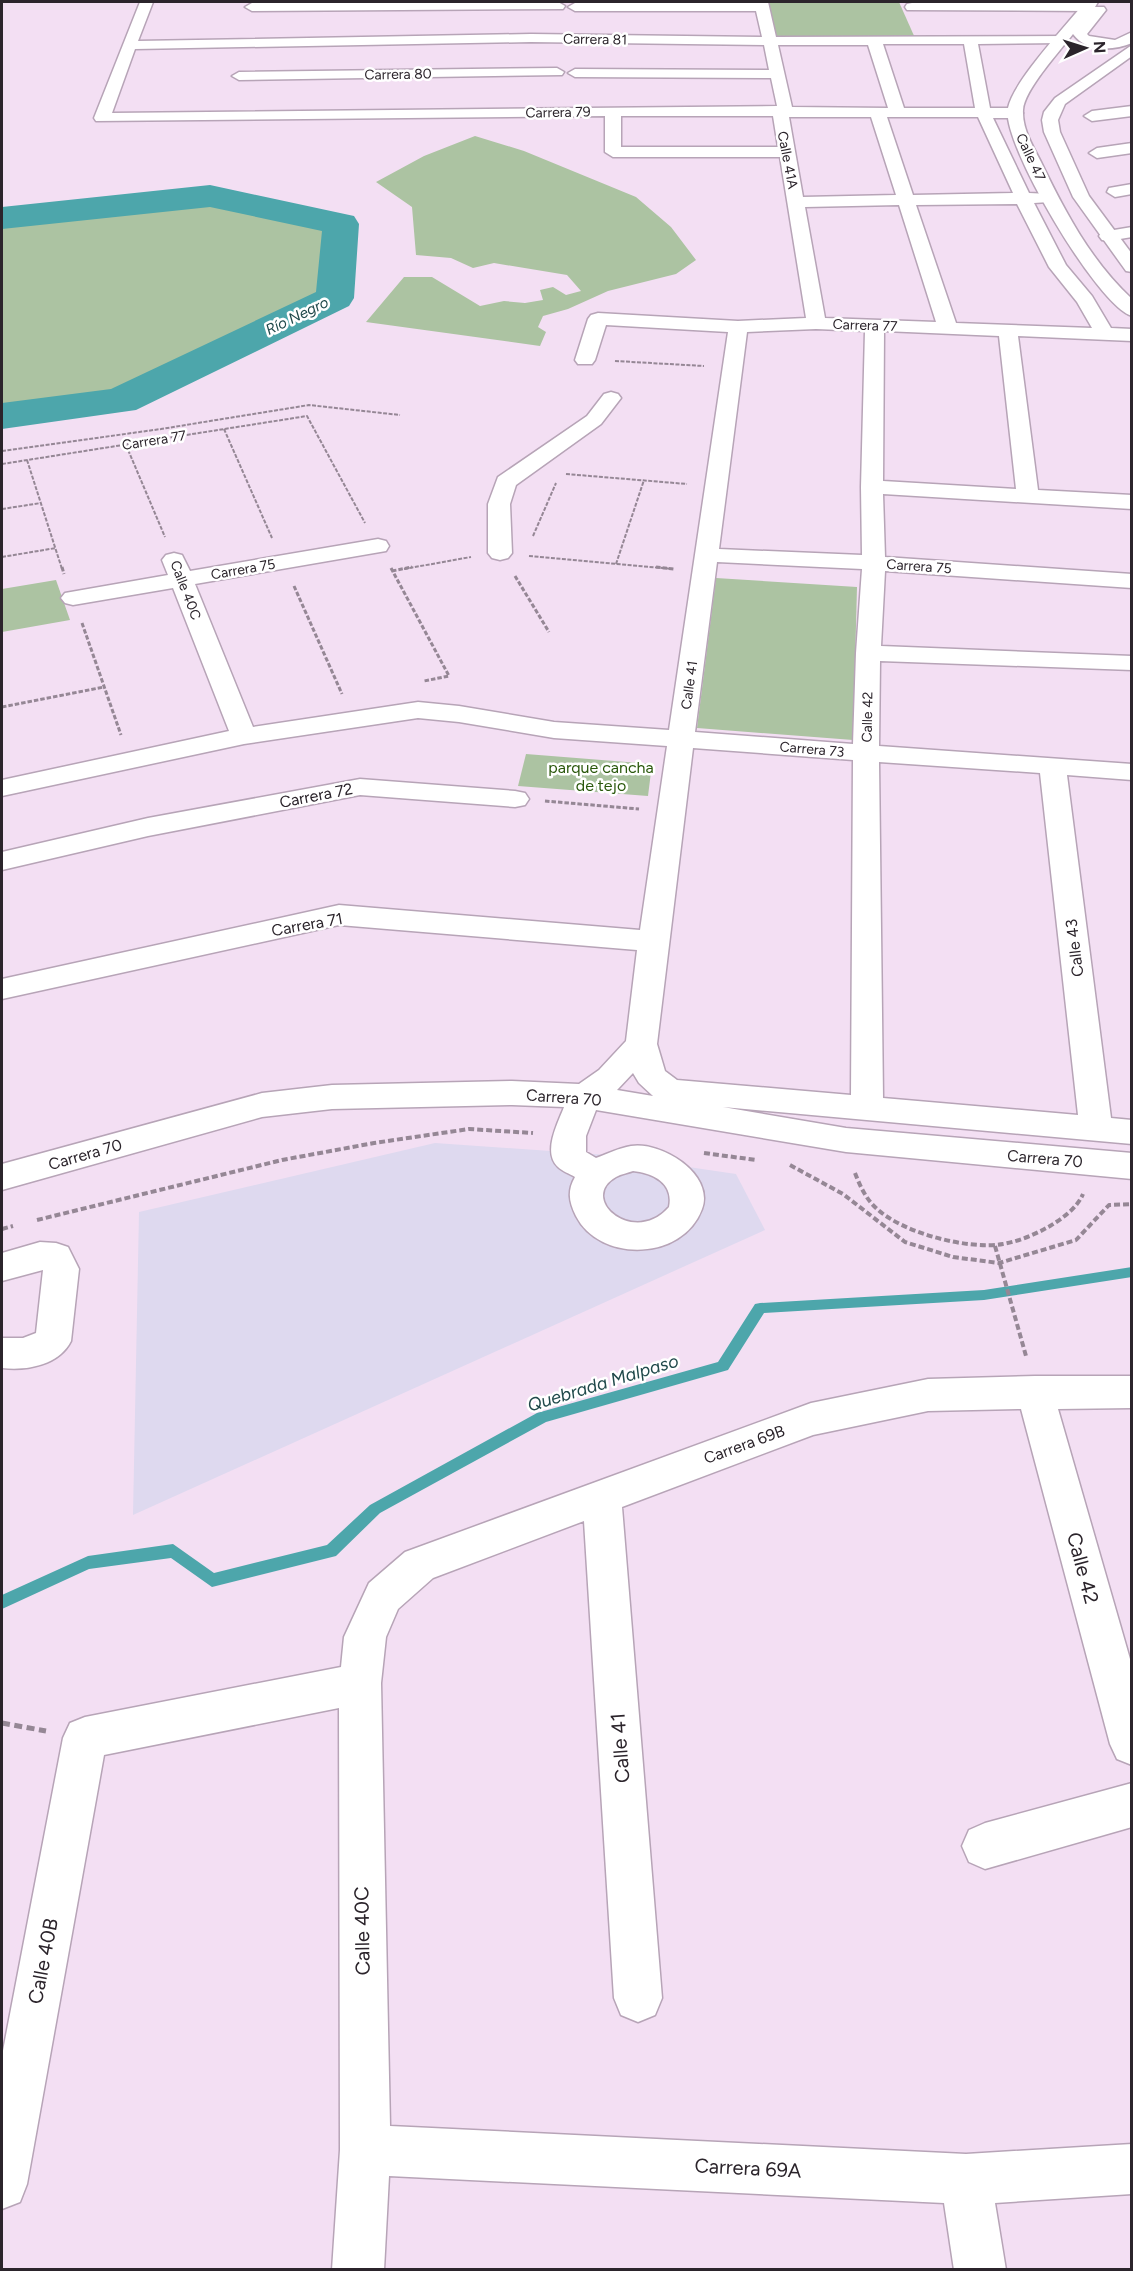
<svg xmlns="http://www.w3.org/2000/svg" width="1133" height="2271" font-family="Figtree,sans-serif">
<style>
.medical{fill:#ded9ef}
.green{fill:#acc3a2}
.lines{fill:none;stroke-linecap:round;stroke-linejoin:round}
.stream{fill:#4da6ab;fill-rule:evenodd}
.river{fill:#4da6ab;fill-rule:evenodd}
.minor-casing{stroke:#b7a4b7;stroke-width:3}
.major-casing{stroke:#b7a4b7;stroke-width:3}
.path-far3{stroke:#958795;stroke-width:2;stroke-dasharray:4 1.5;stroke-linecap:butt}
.path-far2{stroke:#958795;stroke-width:3;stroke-dasharray:4.5 2;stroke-linecap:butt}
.path-far1{stroke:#958795;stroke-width:4;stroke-dasharray:6 3;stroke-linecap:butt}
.path{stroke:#958795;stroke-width:5;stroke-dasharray:8 4.5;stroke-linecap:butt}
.minor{fill:#fff;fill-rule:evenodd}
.major{fill:#fff;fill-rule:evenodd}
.labels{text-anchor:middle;stroke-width:5;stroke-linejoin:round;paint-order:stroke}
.far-street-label{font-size:14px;fill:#2b242b;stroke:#fff}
.far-water-label{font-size:15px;font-style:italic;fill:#20494b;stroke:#fff}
.park-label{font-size:16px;fill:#2a580c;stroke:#fff}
.street-label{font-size:16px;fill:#2b242b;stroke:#fff}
.water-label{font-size:18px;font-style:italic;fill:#20494b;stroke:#fff}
.near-street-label{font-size:20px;fill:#2b242b;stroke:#fff}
</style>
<rect width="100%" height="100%" fill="#f3dff3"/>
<path class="medical" d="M435,1143L607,1155L736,1174L765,1230L133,1515L139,1212Z"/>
<g class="green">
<path d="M767,2H899L915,38H777Z"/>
<path d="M475,136L524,151L636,197L671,227L696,260L676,274L608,291L568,309L543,316L538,327L546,332L540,346L366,322L404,277H432L480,306L504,301L525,303L543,300L540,290L553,287L566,295L581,291L567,275L494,263L473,268L451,258L416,255L412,207L376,182L424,156Z"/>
<path d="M210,196L341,224L335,298L121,401L2,416V218Z"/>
<path d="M716,578L857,587L853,740L697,728Z"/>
<path d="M56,580L70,620L2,632V589Z"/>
<path d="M526,754L652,764L648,796L518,786Z"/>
</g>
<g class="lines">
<path class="stream" d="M1132,1267V1277L984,1300L764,1313L728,1370L546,1422L380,1513L336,1556L212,1587L171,1558L89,1569L2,1609V1595L88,1556L173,1544L214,1573L327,1545L370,1505L537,1413L718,1362L755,1304L760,1303L984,1290Z"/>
<path class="river" d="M210,185L354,216L359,224L354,298L349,306L136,410L2,429V403L111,389L316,292L322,231L210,207L2,229V207Z"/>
<g class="minor-casing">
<g id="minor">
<path d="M140,2H153L138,41L531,34L762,37L756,11H575L568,7L575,3L755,2H768L776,37L1067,36L1069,39L1067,42L1062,43L978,44L990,108H1015L1023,113L1015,118H993L1029,193L1049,194L1051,198L1049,202L1034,203L1066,265L1092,296L1111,328L1132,329V341L1018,336L1038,490L1132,495V509L883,494L885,557L1132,574V588L885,571L881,646L1132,656V670L880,661L879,746L1132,764V780L1067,775L1111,1118L1132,1120V1144L723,1107L846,1128L1132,1153V1179L846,1152L596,1110L586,1136V1152L596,1158C607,1154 619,1148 631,1146C661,1141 715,1174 702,1209C683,1261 600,1263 576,1216C569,1202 567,1191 575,1177C570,1174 562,1171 558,1167C542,1152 558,1123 564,1107L512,1105L332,1109L262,1117L2,1190V1164L262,1093L332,1085L512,1081L579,1084L599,1070L626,1041L637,950L339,925L2,999V979L339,905L640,930L667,746L554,738L459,722L418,718L244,744L2,796V780L229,731L173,588L73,605L65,603L61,598L65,593L168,575L162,560L166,555L174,553L182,555L190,571L378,539L386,541L389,546L386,551L195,584L253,727L418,702L459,706L554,722L669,730L728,332L606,325L595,360L592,364H578L575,360L588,319L591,315L598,313L738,321L806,318L780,157H613L605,152V116L96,121L94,118ZM531,42L764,45L769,70L575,69L568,73L575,77L771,78L777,106L112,113L135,49ZM883,44H964L975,108H904ZM778,45H868L888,108L792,107ZM621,116H773L778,147H621ZM789,117H871L896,195L803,197ZM887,117H978L1013,193L913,195ZM1017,204L1049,267L1077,302L1092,328L956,323L916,205ZM899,205L936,322L825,318L805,207ZM816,329L865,331L861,487L862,555L719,549L747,332ZM884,331L999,336L1016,489L883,481ZM717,562L862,569L856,653L853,744L695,732ZM693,748L853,760L851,1095L677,1080L665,1071L657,1044ZM879,762L1040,773L1078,1115L883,1098ZM633,1073L639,1083L653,1096L617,1090ZM633,1171C653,1173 674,1183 669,1207C635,1247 577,1199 616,1177C621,1174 628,1173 633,1171Z"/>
<path d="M558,2L565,6L563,9L252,11L245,7L252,3Z"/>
<path d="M912,3H1087L1094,7L1087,11L907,10L905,7L907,4Z"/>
<path d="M557,68L564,72L562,75L239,80L232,76L239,72Z"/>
<path d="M1132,106V116L1092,121L1084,116L1092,111Z"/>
<path d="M1132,143V153L1097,158L1089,153L1097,148Z"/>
<path d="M1132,184V194L1115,197L1107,192L1109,188Z"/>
<path d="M1132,227V237L1108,241L1102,240L1099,236L1102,232Z"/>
<path d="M611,392L618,394L621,398L601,424L516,485L510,504L512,553L508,558L500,560L492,558L488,553V504L498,477L587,416L604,394Z"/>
<path d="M360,779L515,791L525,793L529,799L525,805L515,807L360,795L148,836L2,870V852L148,818Z"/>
<path d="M40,1242L56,1243L68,1247L79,1269L71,1341C59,1365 27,1371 2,1368V1338H23L36,1333L43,1270L2,1281V1253Z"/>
<path d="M1035,1376H1132V1408L1058,1409L1132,1666V1765L1117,1759L1110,1744L1021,1409L928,1411L813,1435L622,1507L662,1998L655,2015L638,2022L621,2015L614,1998L584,1521L433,1578L398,1609L386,1637L381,1683L390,2126L966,2154L1132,2144V2194L995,2203L1006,2270H954L944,2203L389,2176L384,2270H332L340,2150L339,1708L104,1755L27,2184L20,2202L2,2209V2056L63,1738L70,1723L85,1717L341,1667L344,1637L369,1583L405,1552L811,1403L928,1379Z"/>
<path d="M1132,1783V1827L985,1869L969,1862L962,1846L969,1830L985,1823Z"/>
</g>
</g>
<g class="major-casing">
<g id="major">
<path d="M1085,2H1098L1095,7H1104L1106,10L1087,34L1089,36L1115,40L1132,32V43C1113,51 1086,52 1073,34C1060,51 1024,90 1023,110C1022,129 1033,146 1041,162C1065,212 1091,261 1132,299V316C1098,307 1000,141 1008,108C1014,80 1066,26 1085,2Z"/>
<path d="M1132,45V56L1065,104L1058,120L1060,132L1089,196L1132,254V272L1126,271L1073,197L1044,132L1042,120L1044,112L1055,98Z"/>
</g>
</g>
<g class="path-far3">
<path d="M615,361L704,366"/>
<path d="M224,429L272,538"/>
<path d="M126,445L165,537"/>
<path d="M2,451L161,429L309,405L400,415"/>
<path d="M27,460L62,569"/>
<path d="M2,464L307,416L365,523"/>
<path d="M566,474L687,484"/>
<path d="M2,509L41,503"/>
<path d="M533,536L556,483"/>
<path d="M529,556L673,569"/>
<path d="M2,557L56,548"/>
<path d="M616,564L644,480"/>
<path d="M404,569L471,557"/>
</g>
<g class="path-far2">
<path d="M62,567L64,574"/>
<path d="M656,567L674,569"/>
<path d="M391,568L449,676L424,681"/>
<path d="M392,571L412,567"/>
<path d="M515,576L549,632"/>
<path d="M294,586L342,694"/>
<path d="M82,623L121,735"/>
<path d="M2,707L104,687"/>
<path d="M545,801L639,809"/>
</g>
<g class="path-far1">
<path d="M704,1153L756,1160"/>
<path d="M790,1165L843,1194L905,1242L953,1257L999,1263L1076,1240L1109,1205L1132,1204"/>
<path d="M855,1173C860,1186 866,1199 876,1208C902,1233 968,1250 1003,1244C1020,1241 1036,1234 1050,1226C1063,1218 1077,1208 1083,1194"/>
<path d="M37,1220L282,1160L374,1143L469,1129L533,1133"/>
<path d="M2,1229L13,1226"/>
<path d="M995,1246L1026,1356"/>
</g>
<path class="path" d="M2,1723L46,1731"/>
<use href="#minor" class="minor"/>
<use href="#major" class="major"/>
</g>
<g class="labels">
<g class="far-street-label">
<text transform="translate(595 39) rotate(1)" y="5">Carrera 81</text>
<text transform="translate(398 74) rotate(-1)" y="5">Carrera 80</text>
<text transform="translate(558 112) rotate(-1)" y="5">Carrera 79</text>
<text transform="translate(1031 157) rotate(65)" y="5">Calle 47</text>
<text transform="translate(788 160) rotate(79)" y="5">Calle 41A</text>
<text transform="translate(865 325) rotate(2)" y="5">Carrera 77</text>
<text transform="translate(154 440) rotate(-9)" y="5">Carrera 77</text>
<text transform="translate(919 566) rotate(4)" y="5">Carrera 75</text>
<text transform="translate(243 569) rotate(-10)" y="5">Carrera 75</text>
<text transform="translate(186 590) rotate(69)" y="5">Calle 40C</text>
<text transform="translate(689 685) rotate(-82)" y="5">Calle 41</text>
<text transform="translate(867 717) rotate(-89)" y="5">Calle 42</text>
<text transform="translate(812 749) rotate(5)" y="5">Carrera 73</text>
</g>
<g class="far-water-label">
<text transform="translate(297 316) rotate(-26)" y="5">Río Negro</text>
</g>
<g class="park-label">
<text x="601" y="773">parque cancha<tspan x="601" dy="18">de tejo</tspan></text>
</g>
<g class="street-label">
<text transform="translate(316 795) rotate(-11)" y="6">Carrera 72</text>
<text transform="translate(307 924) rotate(-10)" y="6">Carrera 71</text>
<text transform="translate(1074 948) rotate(-97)" y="6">Calle 43</text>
<text transform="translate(564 1097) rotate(4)" y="6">Carrera 70</text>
<text transform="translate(85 1154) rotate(-16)" y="6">Carrera 70</text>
<text transform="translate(1045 1158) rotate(5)" y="6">Carrera 70</text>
<text transform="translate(744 1444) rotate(-20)" y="6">Carrera 69B</text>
</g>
<g class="water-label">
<text transform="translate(603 1383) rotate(-17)" y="6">Quebrada Malpaso</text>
</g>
<g class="near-street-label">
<text transform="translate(1083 1568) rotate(75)" y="7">Calle 42</text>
<text transform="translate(620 1748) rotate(-94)" y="7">Calle 41</text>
<text transform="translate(362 1931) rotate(-91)" y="7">Calle 40C</text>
<text transform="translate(43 1961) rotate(-79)" y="7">Calle 40B</text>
<text transform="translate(748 2168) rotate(3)" y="7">Carrera 69A</text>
</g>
</g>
<rect width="1133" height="2271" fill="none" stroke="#2b242b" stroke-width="6"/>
<g transform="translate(1085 48) rotate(87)" stroke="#ffffff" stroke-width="4.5" paint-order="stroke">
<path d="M0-4.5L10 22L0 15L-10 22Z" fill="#2b242b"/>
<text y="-9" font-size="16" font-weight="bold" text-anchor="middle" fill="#2b242b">N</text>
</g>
</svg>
